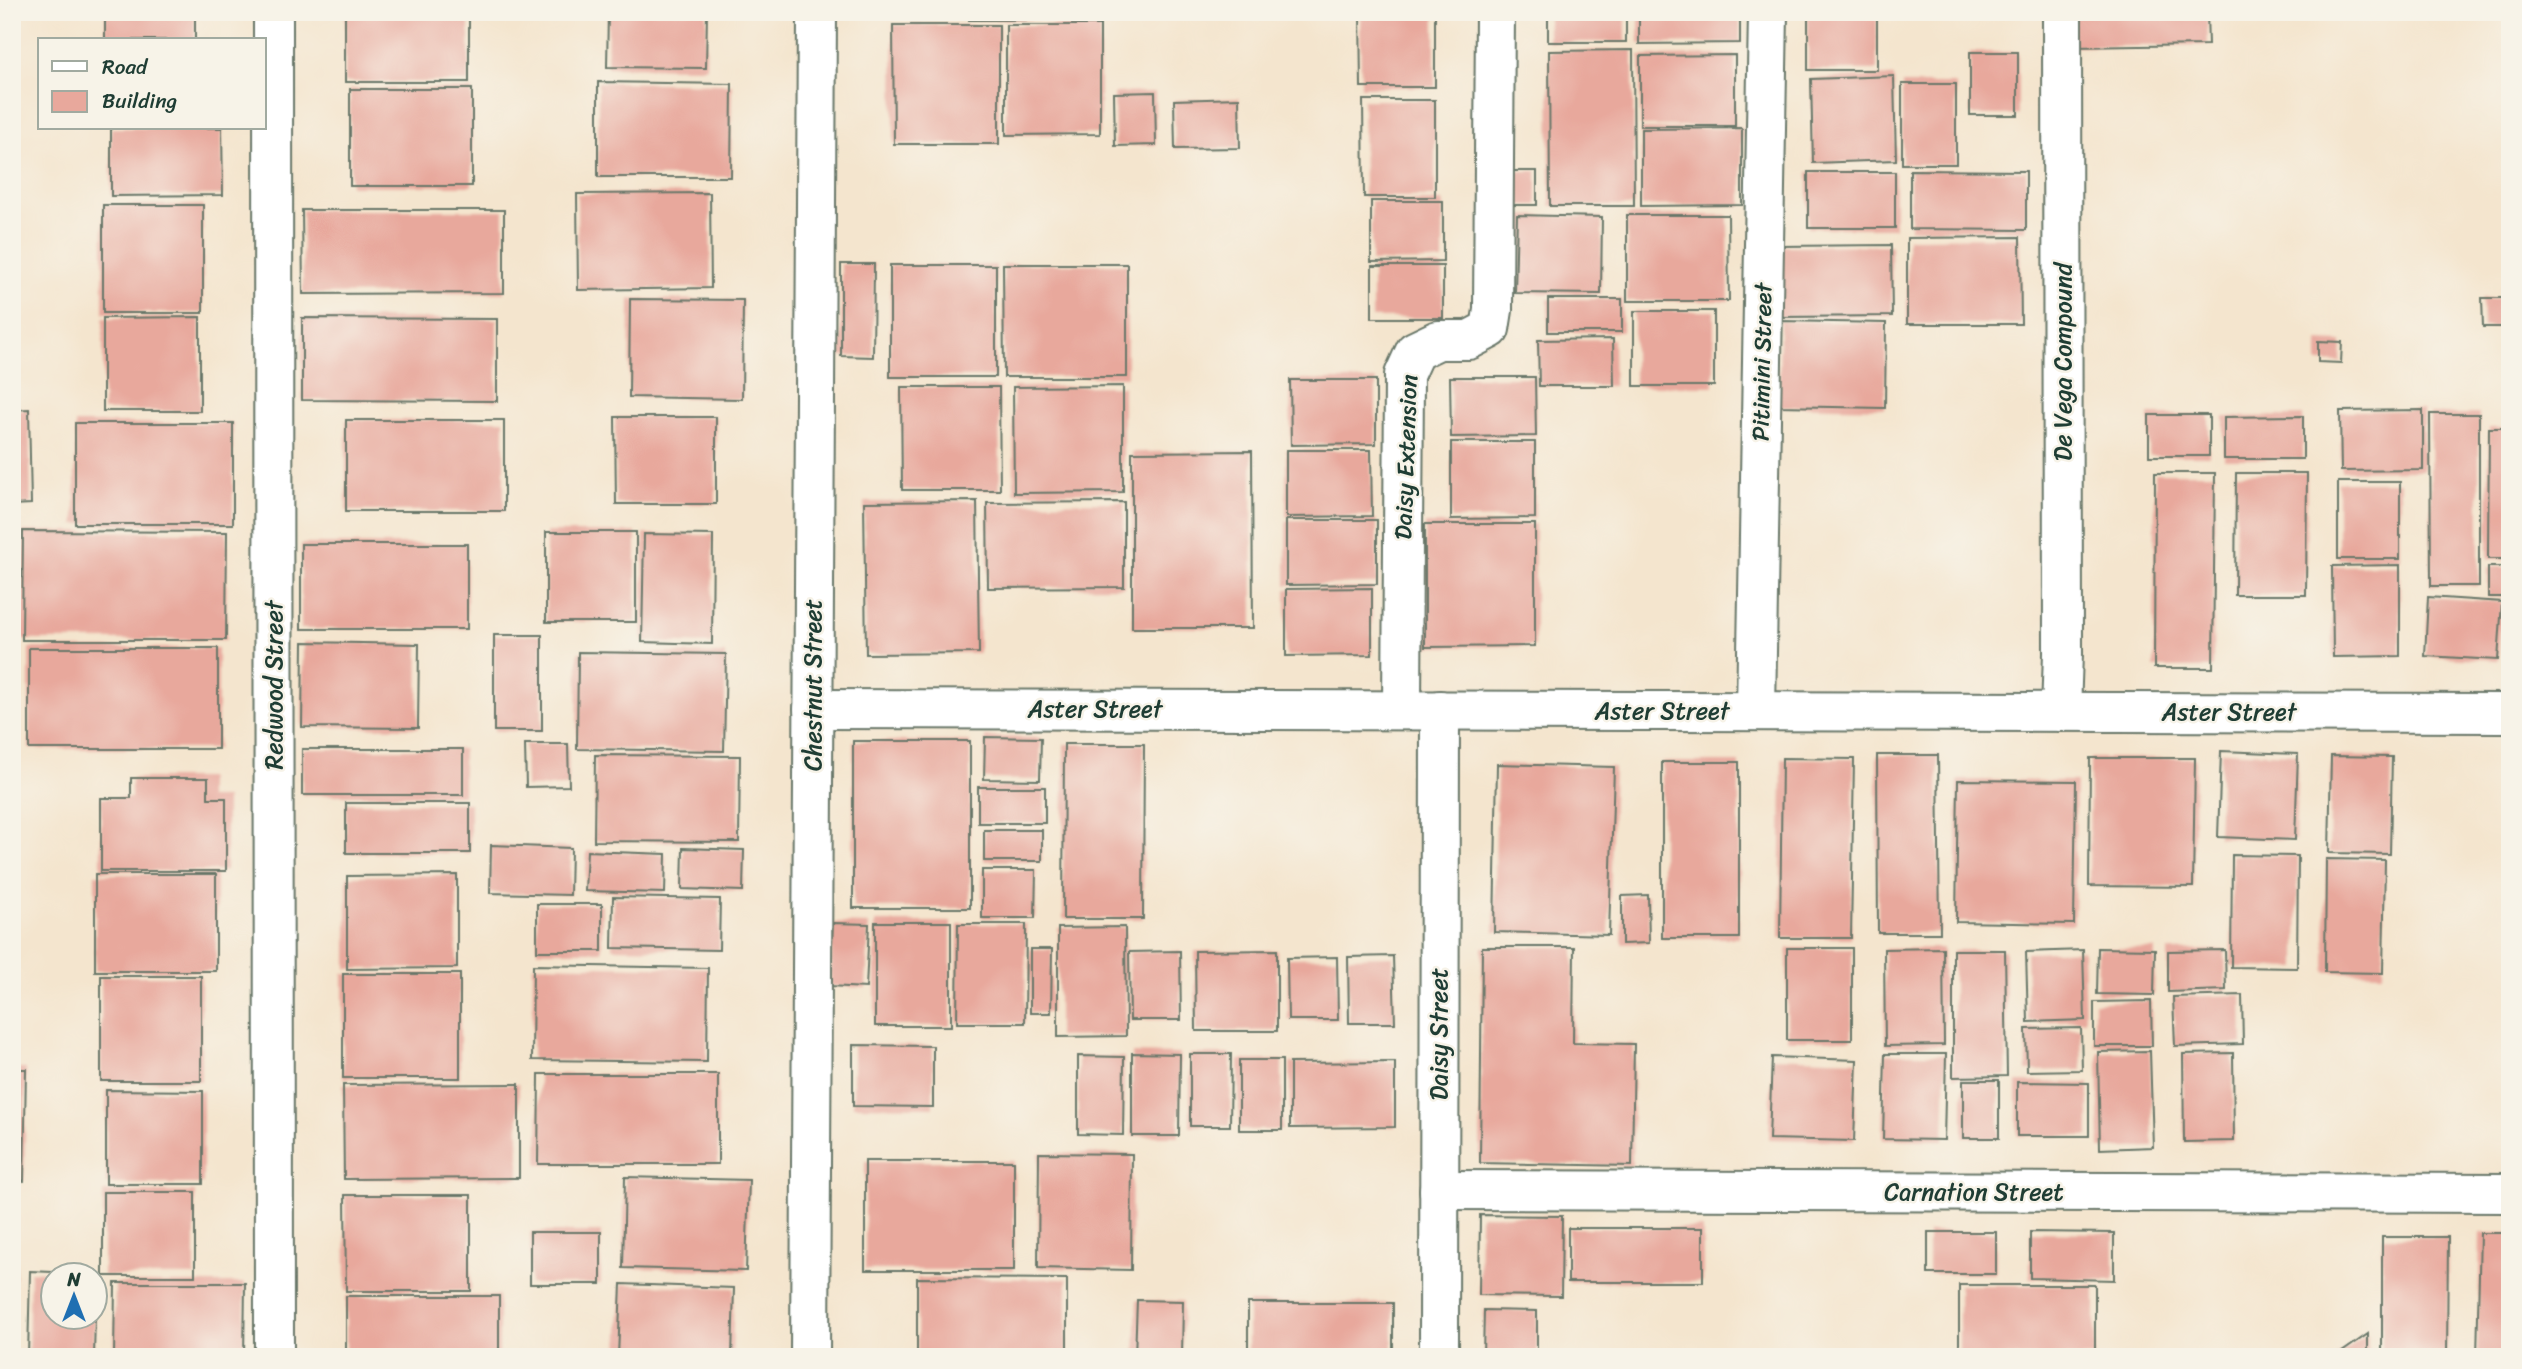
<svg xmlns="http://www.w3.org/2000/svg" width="2522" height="1369" font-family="Sriracha,sans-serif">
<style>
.building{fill:#e8a89c}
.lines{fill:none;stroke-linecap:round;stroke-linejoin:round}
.street-casing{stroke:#6a786a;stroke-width:42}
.street{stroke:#fff;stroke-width:38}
.labels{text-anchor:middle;stroke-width:5;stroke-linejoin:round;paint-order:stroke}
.street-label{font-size:24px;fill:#1f3d34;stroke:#f7f3e8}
</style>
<rect width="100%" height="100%" fill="#f7f3e8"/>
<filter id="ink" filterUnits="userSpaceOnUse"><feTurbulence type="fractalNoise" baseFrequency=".0143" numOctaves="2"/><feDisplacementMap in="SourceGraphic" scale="14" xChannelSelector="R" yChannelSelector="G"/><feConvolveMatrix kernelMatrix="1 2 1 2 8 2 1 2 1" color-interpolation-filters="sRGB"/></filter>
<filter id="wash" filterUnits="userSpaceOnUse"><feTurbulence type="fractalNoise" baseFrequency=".00686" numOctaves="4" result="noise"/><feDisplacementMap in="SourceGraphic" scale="28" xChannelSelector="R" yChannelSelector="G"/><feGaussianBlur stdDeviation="1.57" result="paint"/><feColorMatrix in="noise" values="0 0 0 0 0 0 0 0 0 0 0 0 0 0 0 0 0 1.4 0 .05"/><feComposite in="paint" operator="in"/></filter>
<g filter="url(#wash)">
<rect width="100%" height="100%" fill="#f4e5ce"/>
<g id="blocks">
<g class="building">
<rect x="105" y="12" width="90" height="28"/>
<rect x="345" y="12" width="124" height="70"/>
<path d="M608,12H707L706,68L607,67Z"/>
<rect x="912" y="12" width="49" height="4"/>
<path d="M969,12H1134V19L969,20Z"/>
<path d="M1360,12H1435V87H1361Z"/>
<rect x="1548" y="12" width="78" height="30"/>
<path d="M1639,12H1740V43L1639,44Z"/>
<rect x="1808" y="12" width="69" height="58"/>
<path d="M2072,12H2207L2208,45L2072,47Z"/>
<path d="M893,25H999V144H894Z"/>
<path d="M1006,25H1100V134L1006,135Z"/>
<path d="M1633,50L1634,206H1550L1549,51Z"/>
<rect x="1970" y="52" width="48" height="63"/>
<path d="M1735,55V126H1640V56Z"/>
<path d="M1894,76L1896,160L1813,163L1811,79Z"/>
<path d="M598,82L732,84L731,177H598Z"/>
<rect x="1902" y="84" width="54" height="80"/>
<rect x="350" y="89" width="122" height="97"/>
<path d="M1155,92L1156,145L1115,146L1114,93Z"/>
<path d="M1239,98L1240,148L1175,149L1174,100Z"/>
<path d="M1363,100H1435V197H1364Z"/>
<path d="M111,128H222L223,195L111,196Z"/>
<path d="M1742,128V205L1641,206V129Z"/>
<path d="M1910,170L2026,171V230L1910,229Z"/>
<rect x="1511" y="171" width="26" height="34"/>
<rect x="1808" y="172" width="87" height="56"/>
<path d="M710,193L711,288L578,290L577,194Z"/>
<path d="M1371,201H1443V261L1371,262Z"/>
<rect x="103" y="205" width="100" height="108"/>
<path d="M302,210H504V293L303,294Z"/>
<path d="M1517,215L1602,217L1601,294L1515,293Z"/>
<path d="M1627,215H1728L1729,301H1627Z"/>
<path d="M2020,237L2021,324H1907V238Z"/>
<path d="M1891,245L1892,316L1777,317V246Z"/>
<path d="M841,264H874L873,357L841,356Z"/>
<path d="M1003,264H1127V377H1004Z"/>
<rect x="890" y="265" width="106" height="112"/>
<rect x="1372" y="266" width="71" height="52"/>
<path d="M2482,298H2509V327H2483Z"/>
<path d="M630,299L743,300L742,399L629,397Z"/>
<rect x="1548" y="299" width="74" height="33"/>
<rect x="1634" y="311" width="80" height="75"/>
<path d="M200,317V411H103V318Z"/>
<path d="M302,318L497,319V401L302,400Z"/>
<path d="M1780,321L1886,323L1885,408L1779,406Z"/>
<path d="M1613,339L1614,386H1539L1538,340Z"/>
<path d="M2318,341L2342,342L2341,363L2318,362Z"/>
<path d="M1450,377H1535L1536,436L1451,437Z"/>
<path d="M1290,380H1376V444L1291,445Z"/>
<path d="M1123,386V492L1014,493L1013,387Z"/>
<path d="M901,387H999L1000,490H902Z"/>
<path d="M29,409L31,504L12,505V410Z"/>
<path d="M2423,410V470L2341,471L2340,411Z"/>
<path d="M2430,414H2479V586H2431Z"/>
<rect x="2149" y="415" width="60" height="41"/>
<path d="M2303,416V459H2224V417Z"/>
<path d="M615,417H716V504H616Z"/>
<rect x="346" y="420" width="158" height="91"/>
<rect x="75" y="423" width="158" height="101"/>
<path d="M2489,428H2510V559H2488Z"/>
<path d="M1451,442H1535V518L1451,519Z"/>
<path d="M1286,450H1371L1372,516L1286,517Z"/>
<path d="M1252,451L1253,628H1132V452Z"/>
<path d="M2155,473H2215L2213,668H2154Z"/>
<path d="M2236,473H2307L2306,595H2235Z"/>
<rect x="2338" y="482" width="62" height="77"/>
<path d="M977,501L979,653L866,654L864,502Z"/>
<path d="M1124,502V587L988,588L987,503Z"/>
<path d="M1286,520H1377V584L1286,585Z"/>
<path d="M1425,524H1535V646L1425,647Z"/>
<path d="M23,531L227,532L226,640H22Z"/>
<rect x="546" y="532" width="90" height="90"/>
<path d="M644,534L713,535L712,644L642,642Z"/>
<rect x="301" y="544" width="166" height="85"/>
<path d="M2400,565V656L2333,657L2332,566Z"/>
<rect x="2488" y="567" width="22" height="30"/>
<path d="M1372,588V655L1286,656V589Z"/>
<path d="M2428,597L2502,602L2498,660L2425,656Z"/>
<rect x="494" y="635" width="48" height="96"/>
<path d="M303,642L419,644L418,728L302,727Z"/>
<rect x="29" y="648" width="189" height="101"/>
<path d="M578,652L726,654L724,751L577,749Z"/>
<path d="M985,737L1041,738L1040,780L984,779Z"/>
<rect x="853" y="741" width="117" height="167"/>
<path d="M525,744H568L569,786L526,787Z"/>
<path d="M1064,744H1144L1143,919H1063Z"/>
<rect x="302" y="749" width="161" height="46"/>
<path d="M2221,751L2298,754L2295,840L2218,837Z"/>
<path d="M595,755L740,756L739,842L594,841Z"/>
<path d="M1877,755H1938L1940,933H1878Z"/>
<path d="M2331,756L2392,757L2390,854L2329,853Z"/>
<path d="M1782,758L1854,759L1851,938H1780Z"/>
<path d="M2090,758H2195L2193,887L2089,886Z"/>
<rect x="1662" y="762" width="77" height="176"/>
<path d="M1497,764L1614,767L1609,935L1494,932Z"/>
<path d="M131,778H208V798H226V871H101V798H131Z"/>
<path d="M1958,780L2076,781L2074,924L1956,922Z"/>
<rect x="978" y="787" width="67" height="36"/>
<rect x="346" y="803" width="124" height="50"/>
<rect x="984" y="830" width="58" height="31"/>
<path d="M491,845L571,848L570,895L490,893Z"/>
<path d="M683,848L744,850L743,891L682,889Z"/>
<path d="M587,851L666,854L665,893L585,891Z"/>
<path d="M2232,855L2298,856L2297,968L2231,967Z"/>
<path d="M2326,859L2385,860L2383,973L2325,972Z"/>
<path d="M982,870H1036L1035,918H982Z"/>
<rect x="95" y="874" width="121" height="97"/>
<path d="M457,875V968L347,969V876Z"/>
<path d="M1648,895L1649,943L1622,944V896Z"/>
<path d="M613,897L720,899L719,950L612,948Z"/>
<rect x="537" y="904" width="65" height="47"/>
<rect x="875" y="922" width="76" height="104"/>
<path d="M833,923L869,924L866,988L830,986Z"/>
<path d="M958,924H1026L1025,1023H957Z"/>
<path d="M1125,927L1126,1036L1058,1037V928Z"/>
<path d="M1482,947H1574L1573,1043L1634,1044L1632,1166L1480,1163Z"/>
<rect x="1787" y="948" width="65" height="92"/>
<path d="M1943,948L1944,1045L1885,1046L1884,949Z"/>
<path d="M2098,948L2155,949L2154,995L2097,994Z"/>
<path d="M1030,949H1052L1051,1013H1030Z"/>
<path d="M1277,950V1031H1196L1195,951Z"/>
<path d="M1953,950H2005L2007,1076L1953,1077Z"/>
<path d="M2083,950L2085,1020L2028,1022L2026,952Z"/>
<path d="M2225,950L2226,990L2168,992V951Z"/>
<path d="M1180,951L1181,1020H1130L1129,952Z"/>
<path d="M1393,956L1395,1023H1349L1348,957Z"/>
<path d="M1337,957L1338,1020H1288L1287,958Z"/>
<path d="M533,965L708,968L707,1062L532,1060Z"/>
<rect x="343" y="974" width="117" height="104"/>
<rect x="101" y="976" width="100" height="105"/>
<path d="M2242,995L2243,1044L2175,1046L2173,997Z"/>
<path d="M2151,1001L2152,1046H2094V1002Z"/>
<path d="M2081,1028L2082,1070L2027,1071L2026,1029Z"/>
<path d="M853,1045L933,1046V1107L853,1106Z"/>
<path d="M2150,1051L2153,1147L2100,1149L2098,1052Z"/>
<path d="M1132,1053L1180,1054L1179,1136H1132Z"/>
<path d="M2233,1053L2234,1141L2184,1142L2183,1054Z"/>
<path d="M1190,1054H1231L1230,1126H1190Z"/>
<path d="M1885,1054H1946L1944,1140L1883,1139Z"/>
<path d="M1078,1056L1124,1057L1123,1135L1078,1134Z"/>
<path d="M1772,1057L1857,1060L1854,1141L1769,1139Z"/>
<rect x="1239" y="1060" width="43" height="70"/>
<path d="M1395,1062V1127L1290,1128V1063Z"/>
<path d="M12,1069H26L24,1181L12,1180Z"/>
<path d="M539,1074H718V1164H538Z"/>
<rect x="1963" y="1080" width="36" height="58"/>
<path d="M2017,1082L2089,1083V1136H2017Z"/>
<path d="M519,1084V1178L344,1179L343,1085Z"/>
<path d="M106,1090L203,1091V1184H106Z"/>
<path d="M1039,1153L1132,1154L1131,1270L1038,1268Z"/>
<rect x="865" y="1161" width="149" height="109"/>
<path d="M625,1177L749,1180L746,1271L623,1268Z"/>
<rect x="103" y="1192" width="92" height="84"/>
<path d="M345,1195H471V1291H346Z"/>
<path d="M12,1197H17L16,1279H12Z"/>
<path d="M1480,1215L1562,1216L1561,1296L1479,1295Z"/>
<rect x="1568" y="1228" width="135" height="54"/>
<rect x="530" y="1232" width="71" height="52"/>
<rect x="1928" y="1232" width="68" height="42"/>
<path d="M2030,1232L2114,1233V1280L2030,1278Z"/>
<path d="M2480,1233H2510V1357H2477Z"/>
<path d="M2382,1237H2448L2447,1357H2382Z"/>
<path d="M30,1271L52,1272V1316H95L94,1357H28Z"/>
<path d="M917,1278L1067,1279V1357H917Z"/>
<path d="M115,1283H245L244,1357H114Z"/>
<path d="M621,1284L734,1288L732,1357H618Z"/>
<rect x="1959" y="1285" width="136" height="72"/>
<rect x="346" y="1296" width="153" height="61"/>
<path d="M1137,1300L1183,1301L1182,1357H1135Z"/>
<rect x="1248" y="1303" width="145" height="54"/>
<path d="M1484,1310L1537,1311V1357H1483Z"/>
<path d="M2368,1334V1357H2335Z"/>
</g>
</g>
</g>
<g filter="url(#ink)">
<use href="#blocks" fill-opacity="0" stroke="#6a786a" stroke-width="2"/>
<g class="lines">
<g class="street-casing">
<g id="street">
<path d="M273,12L274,1357"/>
<path d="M813,709L2510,713"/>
<path d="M1402,710L1404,375L1415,351L1438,340H1469L1490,329L1493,310L1495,12"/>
<path d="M1756,711L1768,12"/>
<path d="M2061,712L2063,653L2062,12"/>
<path d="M1439,1190L2510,1193"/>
<path d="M810,1357L817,12"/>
<path d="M1439,1357L1440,710"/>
</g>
</g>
<use href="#street" class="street"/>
</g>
</g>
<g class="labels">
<g class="street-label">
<text transform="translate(1762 362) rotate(-89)" y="8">Pitimini Street</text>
<text transform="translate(2063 362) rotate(-90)" y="8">De Vega Compound</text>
<text transform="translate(1406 457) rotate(-88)" y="8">Daisy Extension</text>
<text transform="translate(274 685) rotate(-90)" y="8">Redwood Street</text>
<text transform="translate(813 685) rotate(-90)" y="8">Chestnut Street</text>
<text x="1095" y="717">Aster Street</text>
<text x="1662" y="719">Aster Street</text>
<text x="2229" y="720">Aster Street</text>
<text transform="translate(1439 1034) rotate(-90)" y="8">Daisy Street</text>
<text x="1974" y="1200">Carnation Street</text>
</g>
</g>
<rect width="2522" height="1369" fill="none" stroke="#f7f3e8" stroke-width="42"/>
<rect x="38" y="38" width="228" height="91" fill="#f7f3e8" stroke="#a1aaa0" stroke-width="2"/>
<rect x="52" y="61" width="35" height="10" fill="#ffffff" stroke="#a1aaa0" stroke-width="2"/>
<text x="102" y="74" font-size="21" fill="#1f3d34">Road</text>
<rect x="52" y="91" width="35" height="21" fill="#e8a89c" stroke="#a1aaa0" stroke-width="2"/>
<text x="102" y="108" font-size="21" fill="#1f3d34">Building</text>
<g transform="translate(74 1296)"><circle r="33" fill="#f7f3e8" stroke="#a1aaa0" stroke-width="2"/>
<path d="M0-5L12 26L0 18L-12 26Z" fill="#1f6fb2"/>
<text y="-10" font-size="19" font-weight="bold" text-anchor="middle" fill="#1f3d34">N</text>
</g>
</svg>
